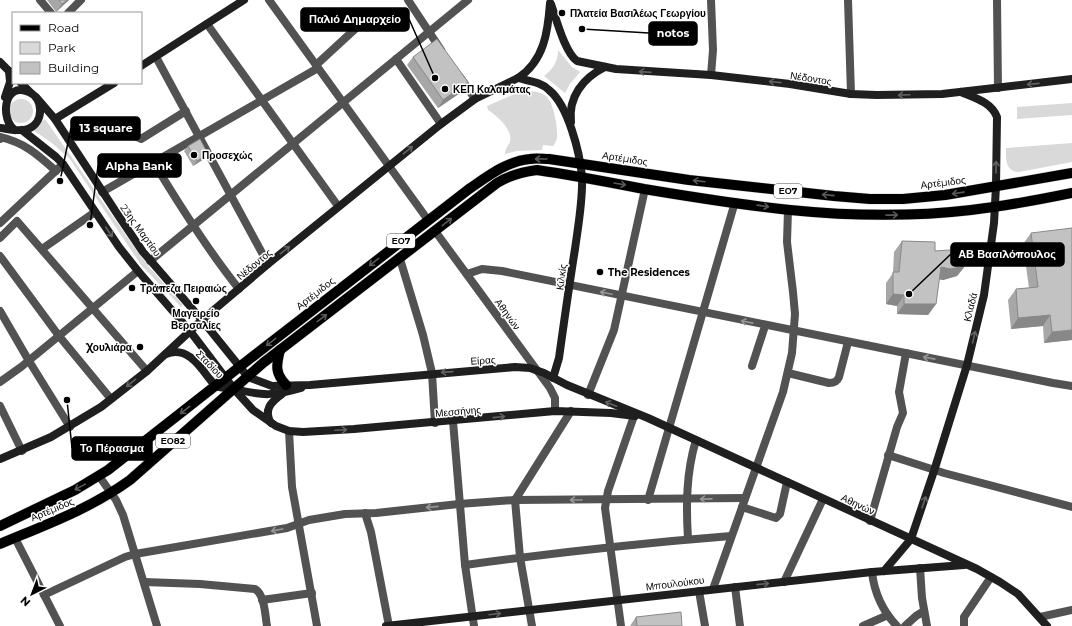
<svg xmlns="http://www.w3.org/2000/svg" width="1072" height="626" font-family="Montserrat,sans-serif">
<style>
.green{fill:#d9d9d9}
.lines{fill:none;stroke-linecap:round;stroke-linejoin:round}
.primary-casing{stroke:#dbdbdb;stroke-width:11}
.street{stroke:#525252;stroke-width:8}
.secondary{stroke:#1f1f1f;stroke-width:8}
.primary{stroke:#000;stroke-width:10}
.wall{fill:#a7a7a7}
.shaded-wall{fill:#888}
.building{fill:#c2c2c2;stroke:#888}
.oneway{stroke:#626262}
.oneway2{stroke:#595959}
.oneway3{stroke:#979797}
.poi-dot{fill:#000;stroke:#fff;stroke-width:1.5}
.labels{text-anchor:middle;stroke-width:3;stroke-linejoin:round;paint-order:stroke}
.shield{fill:#fff;stroke:#4c4c4c;stroke-width:1}
.shield-label{font-size:9px;font-weight:bold;fill:#000}
.poi-label{font-size:10px;font-weight:bold;fill:#000;stroke:#fff;text-anchor:start}
.street-label{font-size:10px;fill:#000;stroke:#fff}
.leader{fill:none;stroke:#000;stroke-width:1.5}
.callout-dot{fill:#000;stroke:#fff;stroke-width:1.5}
.callout{fill:#000;stroke:#000;stroke-width:1.5}
.callout-label{font-size:11px;text-anchor:middle;font-weight:bold;fill:#fff}
</style>
<rect width="100%" height="100%" fill="#fff"/>
<g class="green">
<path d="M558,50L572,67L580,72L570,84L565,93L544,76C553,69 558,62 558,50Z"/>
<path d="M519,92C528,91 538,90 546,96C554,103 558,128 557,138C556,141 555,144 553,146L543,145L542,150L517,151L505,154C505,149 508,146 510,142C513,129 497,116 488,110L487,106Z"/>
<circle cx="21" cy="111" r="12"/>
<path d="M1072,103V115L1017,119V107Z"/>
<path d="M45,119L132,244L150,268L183,305L181,307L141,265L70,159L52,143L33,130Z"/>
<path d="M1072,143V162L1019,172C1005,171 1006,159 1006,148Z"/>
</g>
<g class="lines">
<g class="primary-casing">
<g id="primary">
<path d="M280,350C276,366 275,373 286,385"/>
<path d="M0,526L75,490L108,470L256,354L469,189C488,176 507,161 530,159C536,158 543,159 549,159L689,180L834,196L870,199H903L945,195L1072,173"/>
<path d="M0,544C45,525 90,509 130,480L263,363L497,183C510,175 521,172 537,170C572,175 608,182 644,189C692,197 741,205 790,210C850,216 911,217 971,210C1005,206 1038,200 1072,193"/>
</g>
</g>
<g class="street">
<path d="M40,0L51,13"/>
<path d="M269,0L428,220"/>
<path d="M408,0L441,50"/>
<path d="M848,0L851,94"/>
<path d="M997,0L998,88"/>
<path d="M68,13L81,0"/>
<path d="M207,24L338,206"/>
<path d="M156,57L268,264"/>
<path d="M396,59L441,124"/>
<path d="M316,65L366,19"/>
<path d="M711,75L713,50L711,0"/>
<path d="M460,77L475,99"/>
<path d="M130,126L137,137L141,139L186,111"/>
<path d="M0,139V137C25,143 37,154 56,171"/>
<path d="M154,163C180,206 207,249 239,289"/>
<path d="M102,192L318,68"/>
<path d="M0,223L63,164"/>
<path d="M435,231L550,388L555,398V411"/>
<path d="M0,238L17,221L147,371"/>
<path d="M42,249L95,212"/>
<path d="M0,256L59,336L111,399"/>
<path d="M400,259L423,335L432,373L435,423"/>
<path d="M150,261L468,0"/>
<path d="M467,274L482,269L502,271L1053,383L1072,386"/>
<path d="M0,311L29,361L70,427"/>
<path d="M752,366L765,326"/>
<path d="M788,373L829,383C834,383 837,382 839,377L848,342"/>
<path d="M0,382L21,367L138,271"/>
<path d="M588,395L614,330L645,189"/>
<path d="M0,406L22,451"/>
<path d="M453,421L465,565L474,626"/>
<path d="M289,431L292,487L317,626"/>
<path d="M888,455L944,473L1072,507"/>
<path d="M99,476L116,500L123,515L157,626"/>
<path d="M648,500L735,202"/>
<path d="M742,507L776,518L780,514L787,482"/>
<path d="M365,513L371,532L389,626"/>
<path d="M870,521L897,427L903,413L899,392L906,353"/>
<path d="M15,538L60,626"/>
<path d="M688,539C686,506 686,473 696,440"/>
<path d="M465,565C553,553 642,543 731,536"/>
<path d="M920,568L922,598L927,626"/>
<path d="M872,572C874,592 883,612 897,626"/>
<path d="M144,582L200,584L255,589C265,595 265,615 267,626"/>
<path d="M784,582L823,499"/>
<path d="M735,587L740,626"/>
<path d="M713,589L783,392L792,353L795,314L793,292L787,242L788,210"/>
<path d="M699,591L705,626"/>
<path d="M44,595L125,557L135,554L287,528L309,520L345,514L376,513L459,504L515,500L745,498"/>
<path d="M262,600L312,593"/>
<path d="M1040,617L1072,610"/>
<path d="M532,626L520,557L515,500L571,411"/>
<path d="M621,626L605,508L608,491L634,416"/>
<path d="M863,626L888,615"/>
<path d="M905,626L916,616L924,611"/>
<path d="M964,626V617L991,577"/>
</g>
<g class="secondary">
<path d="M551,4C556,18 565,53 577,61L616,69L711,75L790,84L851,94L877,95L942,94L1072,79"/>
<path d="M0,62L12,74"/>
<path d="M141,66L244,0"/>
<path d="M518,78C529,81 541,82 549,90C568,105 580,153 582,177C583,200 578,227 575,249C569,286 564,322 559,358L553,378"/>
<path d="M21,83L31,93"/>
<path d="M5,97L10,82L9,71"/>
<path d="M36,97L55,119L118,215L143,252L202,320L248,377L272,386L310,385L515,367L530,368L544,373L567,385L648,418L977,569L1000,582L1018,594L1047,626"/>
<path d="M55,119L114,83"/>
<path d="M571,122C568,97 583,78 605,67"/>
<path d="M0,128C9,129 20,132 28,129C44,123 44,99 29,92C3,81 0,120 15,130"/>
<path d="M22,130L56,157L63,164L119,247L138,271L190,331L234,389L253,410L276,426L289,431L303,432L354,429L555,411L611,413L635,416"/>
<path d="M166,354C185,346 198,363 208,377C210,379 213,384 216,386C221,388 229,388 235,389C262,396 274,396 301,388"/>
<path d="M271,423C263,410 271,402 282,394"/>
<path d="M0,459L51,437L101,407L147,371L202,320L268,264L441,124L475,99L518,78C544,61 548,32 550,3"/>
<path d="M884,571L911,539L934,471L967,365L984,295L994,223L996,186L997,117C991,102 975,98 961,92"/>
<path d="M386,626L872,572L964,565"/>
</g>
<use href="#primary" class="primary"/>
</g>
<g class="wall">
<path d="M47,0H69L56,12Z"/>
<path d="M413,57L468,82L463,91L438,108L407,65Z"/>
<path d="M188,146L208,154L204,159L193,166L184,151Z"/>
<path d="M1031,233L1072,340L1044,343L1043,326L1011,329L1008,300L1016,289L1029,288L1023,244Z"/>
<path d="M902,241L935,251L965,266L957,276L943,280L939,279L936,304L928,315L897,314V306L886,304V283L893,273L894,252Z"/>
<path d="M636,617L682,626H630Z"/>
</g>
<g class="shaded-wall">
<path d="M67,0H69L56,12L62,4Z"/>
<path d="M468,82L463,91L438,108L443,100Z"/>
<path d="M208,154L204,159L193,166L197,161Z"/>
<path d="M965,266L957,276L943,280L933,278L941,267Z"/>
<path d="M893,294L904,295L897,306L886,304Z"/>
<path d="M904,304H936L928,315L897,314Z"/>
<path d="M1050,315L1043,326L1011,329L1018,318Z"/>
<path d="M1072,330V340L1044,343L1052,332Z"/>
</g>
<g class="building">
<path d="M59,0H67L62,4Z"/>
<path d="M437,39L468,82L443,100L413,57Z"/>
<path d="M200,139L208,154L197,161L188,146Z"/>
<path d="M1072,228V330L1052,332L1050,315L1018,318L1016,289L1038,287L1031,233Z"/>
<path d="M902,241L935,242V251L964,249L965,266L951,269L941,267L936,304H904V295L893,294V272H899Z"/>
<path d="M681,612L682,626H637L636,617Z"/>
</g>
<defs><path id="oneway-shaft" d="M-6 0H5M1.5-3L5.5 0L1.5 3" fill="none" stroke-width="1.6" stroke-linecap="round" stroke-linejoin="round"/></defs>
<g class="oneway">
<use href="#oneway-shaft" transform="translate(645 72) rotate(-176)"/>
<use href="#oneway-shaft" transform="translate(775 82) rotate(-174)"/>
<use href="#oneway-shaft" transform="translate(1033 84) rotate(174)"/>
<use href="#oneway-shaft" transform="translate(904 95) rotate(178)"/>
<use href="#oneway-shaft" transform="translate(408 150) rotate(-39)"/>
<use href="#oneway-shaft" transform="translate(996 167) rotate(-89)"/>
<use href="#oneway-shaft" transform="translate(109 232) rotate(56)"/>
<use href="#oneway-shaft" transform="translate(285 250) rotate(-39)"/>
<use href="#oneway-shaft" transform="translate(974 337) rotate(-77)"/>
<use href="#oneway-shaft" transform="translate(447 372) rotate(176)"/>
<use href="#oneway-shaft" transform="translate(131 383) rotate(141)"/>
<use href="#oneway-shaft" transform="translate(611 404) rotate(-159)"/>
<use href="#oneway-shaft" transform="translate(499 417) rotate(-6)"/>
<use href="#oneway-shaft" transform="translate(341 430) rotate(-3)"/>
<use href="#oneway-shaft" transform="translate(924 502) rotate(-71)"/>
<use href="#oneway-shaft" transform="translate(763 584) rotate(-6)"/>
<use href="#oneway-shaft" transform="translate(495 614) rotate(-7)"/>
</g>
<g class="oneway2">
<use href="#oneway-shaft" transform="translate(541 159) rotate(-180)"/>
<use href="#oneway-shaft" transform="translate(699 181) rotate(-173)"/>
<use href="#oneway-shaft" transform="translate(620 184) rotate(10)"/>
<use href="#oneway-shaft" transform="translate(958 193) rotate(172)"/>
<use href="#oneway-shaft" transform="translate(828 195) rotate(-174)"/>
<use href="#oneway-shaft" transform="translate(763 206) rotate(8)"/>
<use href="#oneway-shaft" transform="translate(892 215) rotate(-1)"/>
<use href="#oneway-shaft" transform="translate(447 222) rotate(-38)"/>
<use href="#oneway-shaft" transform="translate(374 262) rotate(142)"/>
<use href="#oneway-shaft" transform="translate(322 318) rotate(-37)"/>
<use href="#oneway-shaft" transform="translate(271 342) rotate(142)"/>
<use href="#oneway-shaft" transform="translate(185 410) rotate(142)"/>
<use href="#oneway-shaft" transform="translate(80 487) rotate(151)"/>
</g>
<g class="oneway3">
<use href="#oneway-shaft" transform="translate(606 293) rotate(-168)"/>
<use href="#oneway-shaft" transform="translate(747 322) rotate(-169)"/>
<use href="#oneway-shaft" transform="translate(929 358) rotate(-169)"/>
<use href="#oneway-shaft" transform="translate(706 499) rotate(179)"/>
<use href="#oneway-shaft" transform="translate(576 500) rotate(180)"/>
<use href="#oneway-shaft" transform="translate(432 507) rotate(174)"/>
<use href="#oneway-shaft" transform="translate(277 530) rotate(170)"/>
</g>
<g class="poi-dot">
<circle cx="562" cy="13" r="4"/>
<circle cx="445" cy="89" r="4"/>
<circle cx="194" cy="155" r="4"/>
<circle cx="600" cy="272" r="4"/>
<circle cx="132" cy="288" r="4"/>
<circle cx="196" cy="301" r="4"/>
<circle cx="140" cy="347" r="4"/>
</g>
<g class="labels">
<g class="shield">
<rect x="774" y="184" width="28" height="14" rx="3"/>
<rect x="387" y="234" width="28" height="14" rx="3"/>
<rect x="156" y="434" width="34" height="14" rx="3"/>
</g>
<g class="shield-label">
<text x="788" y="194">ΕΟ7</text>
<text x="401" y="244">ΕΟ7</text>
<text x="173" y="444">ΕΟ82</text>
</g>
<g class="poi-label">
<text x="570" y="17">Πλατεία Βασιλέως Γεωργίου</text>
<text x="453" y="93">ΚΕΠ Καλαμάτας</text>
<text x="202" y="159">Προσεχώς</text>
<text x="608" y="276">The Residences</text>
<text x="140" y="292">Τράπεζα Πειραιώς</text>
<text x="196" y="317" text-anchor="middle">Μαγειρείο<tspan x="196" dy="12">Βερσαλίες</tspan></text>
<text x="132" y="351" text-anchor="end">Χουλιάρα</text>
</g>
<g class="street-label">
<text transform="translate(811 78) rotate(9)" y="4">Νέδοντος</text>
<text transform="translate(625 158) rotate(9)" y="4">Αρτέμιδος</text>
<text transform="translate(943 182) rotate(-7)" y="4">Αρτέμιδος</text>
<text transform="translate(141 230) rotate(54)" y="4">23ης Μαρτίου</text>
<text transform="translate(254 264) rotate(-40)" y="4">Νέδοντος</text>
<text transform="translate(561 277) rotate(-82)" y="4">Κιλκίς</text>
<text transform="translate(315 293) rotate(-38)" y="4">Αρτέμιδος</text>
<text transform="translate(970 307) rotate(-77)" y="4">Κλαδά</text>
<text transform="translate(508 314) rotate(54)" y="4">Αθηνών</text>
<text transform="translate(483 360) rotate(-4)" y="4">Είρας</text>
<text transform="translate(210 364) rotate(46)" y="4">Σταδίου</text>
<text transform="translate(458 411) rotate(-5)" y="4">Μεσσήνης</text>
<text transform="translate(858 504) rotate(25)" y="4">Αθηνών</text>
<text transform="translate(52 509) rotate(-23)" y="4">Αρτέμιδος</text>
<text transform="translate(675 583) rotate(-7)" y="4">Μπουλούκου</text>
</g>
</g>
<path class="leader" d="M435 78L409 19M582 29L649 33M60 181L71 128M90 225L98 166M909 294L951 254M67 400L72 448"/>
<g class="callout-dot">
<circle cx="435" cy="78" r="4"/>
<circle cx="582" cy="29" r="4"/>
<circle cx="60" cy="181" r="4"/>
<circle cx="90" cy="225" r="4"/>
<circle cx="909" cy="294" r="4"/>
<circle cx="67" cy="400" r="4"/>
</g>
<g class="callout">
<rect x="301" y="8" width="108" height="23" rx="4"/>
<rect x="649" y="22" width="48" height="23" rx="4"/>
<rect x="71" y="117" width="69" height="23" rx="4"/>
<rect x="98" y="154" width="83" height="23" rx="4"/>
<rect x="951" y="243" width="113" height="23" rx="4"/>
<rect x="72" y="437" width="80" height="23" rx="4"/>
</g>
<g class="callout-label">
<text x="355" y="23">Παλιό Δημαρχείο</text>
<text x="673" y="37">notos</text>
<text x="106" y="132">13 square</text>
<text x="139" y="170">Alpha Bank</text>
<text x="1007" y="258">ΑΒ Βασιλόπουλος</text>
<text x="112" y="452">Το Πέρασμα</text>
</g>
<rect x="12" y="12" width="130" height="72" fill="#ffffff" stroke="#999999"/>
<rect x="20" y="25" width="20" height="6" fill="#000000" stroke="#999999"/>
<text x="48" y="32" font-size="12" fill="#000000">Road</text>
<rect x="20" y="42" width="20" height="12" fill="#d9d9d9" stroke="#999999"/>
<text x="48" y="52" font-size="12" fill="#000000">Park</text>
<rect x="20" y="62" width="20" height="12" fill="#c2c2c2" stroke="#999999"/>
<text x="48" y="72" font-size="12" fill="#000000">Building</text>
<g transform="translate(32 594) rotate(222)" stroke="#ffffff" stroke-width="3" paint-order="stroke">
<path d="M0-3L7 15L0 10L-7 15Z" fill="#000000"/>
<text y="-6" font-size="11" font-weight="bold" text-anchor="middle" fill="#000000">N</text>
</g>
</svg>
